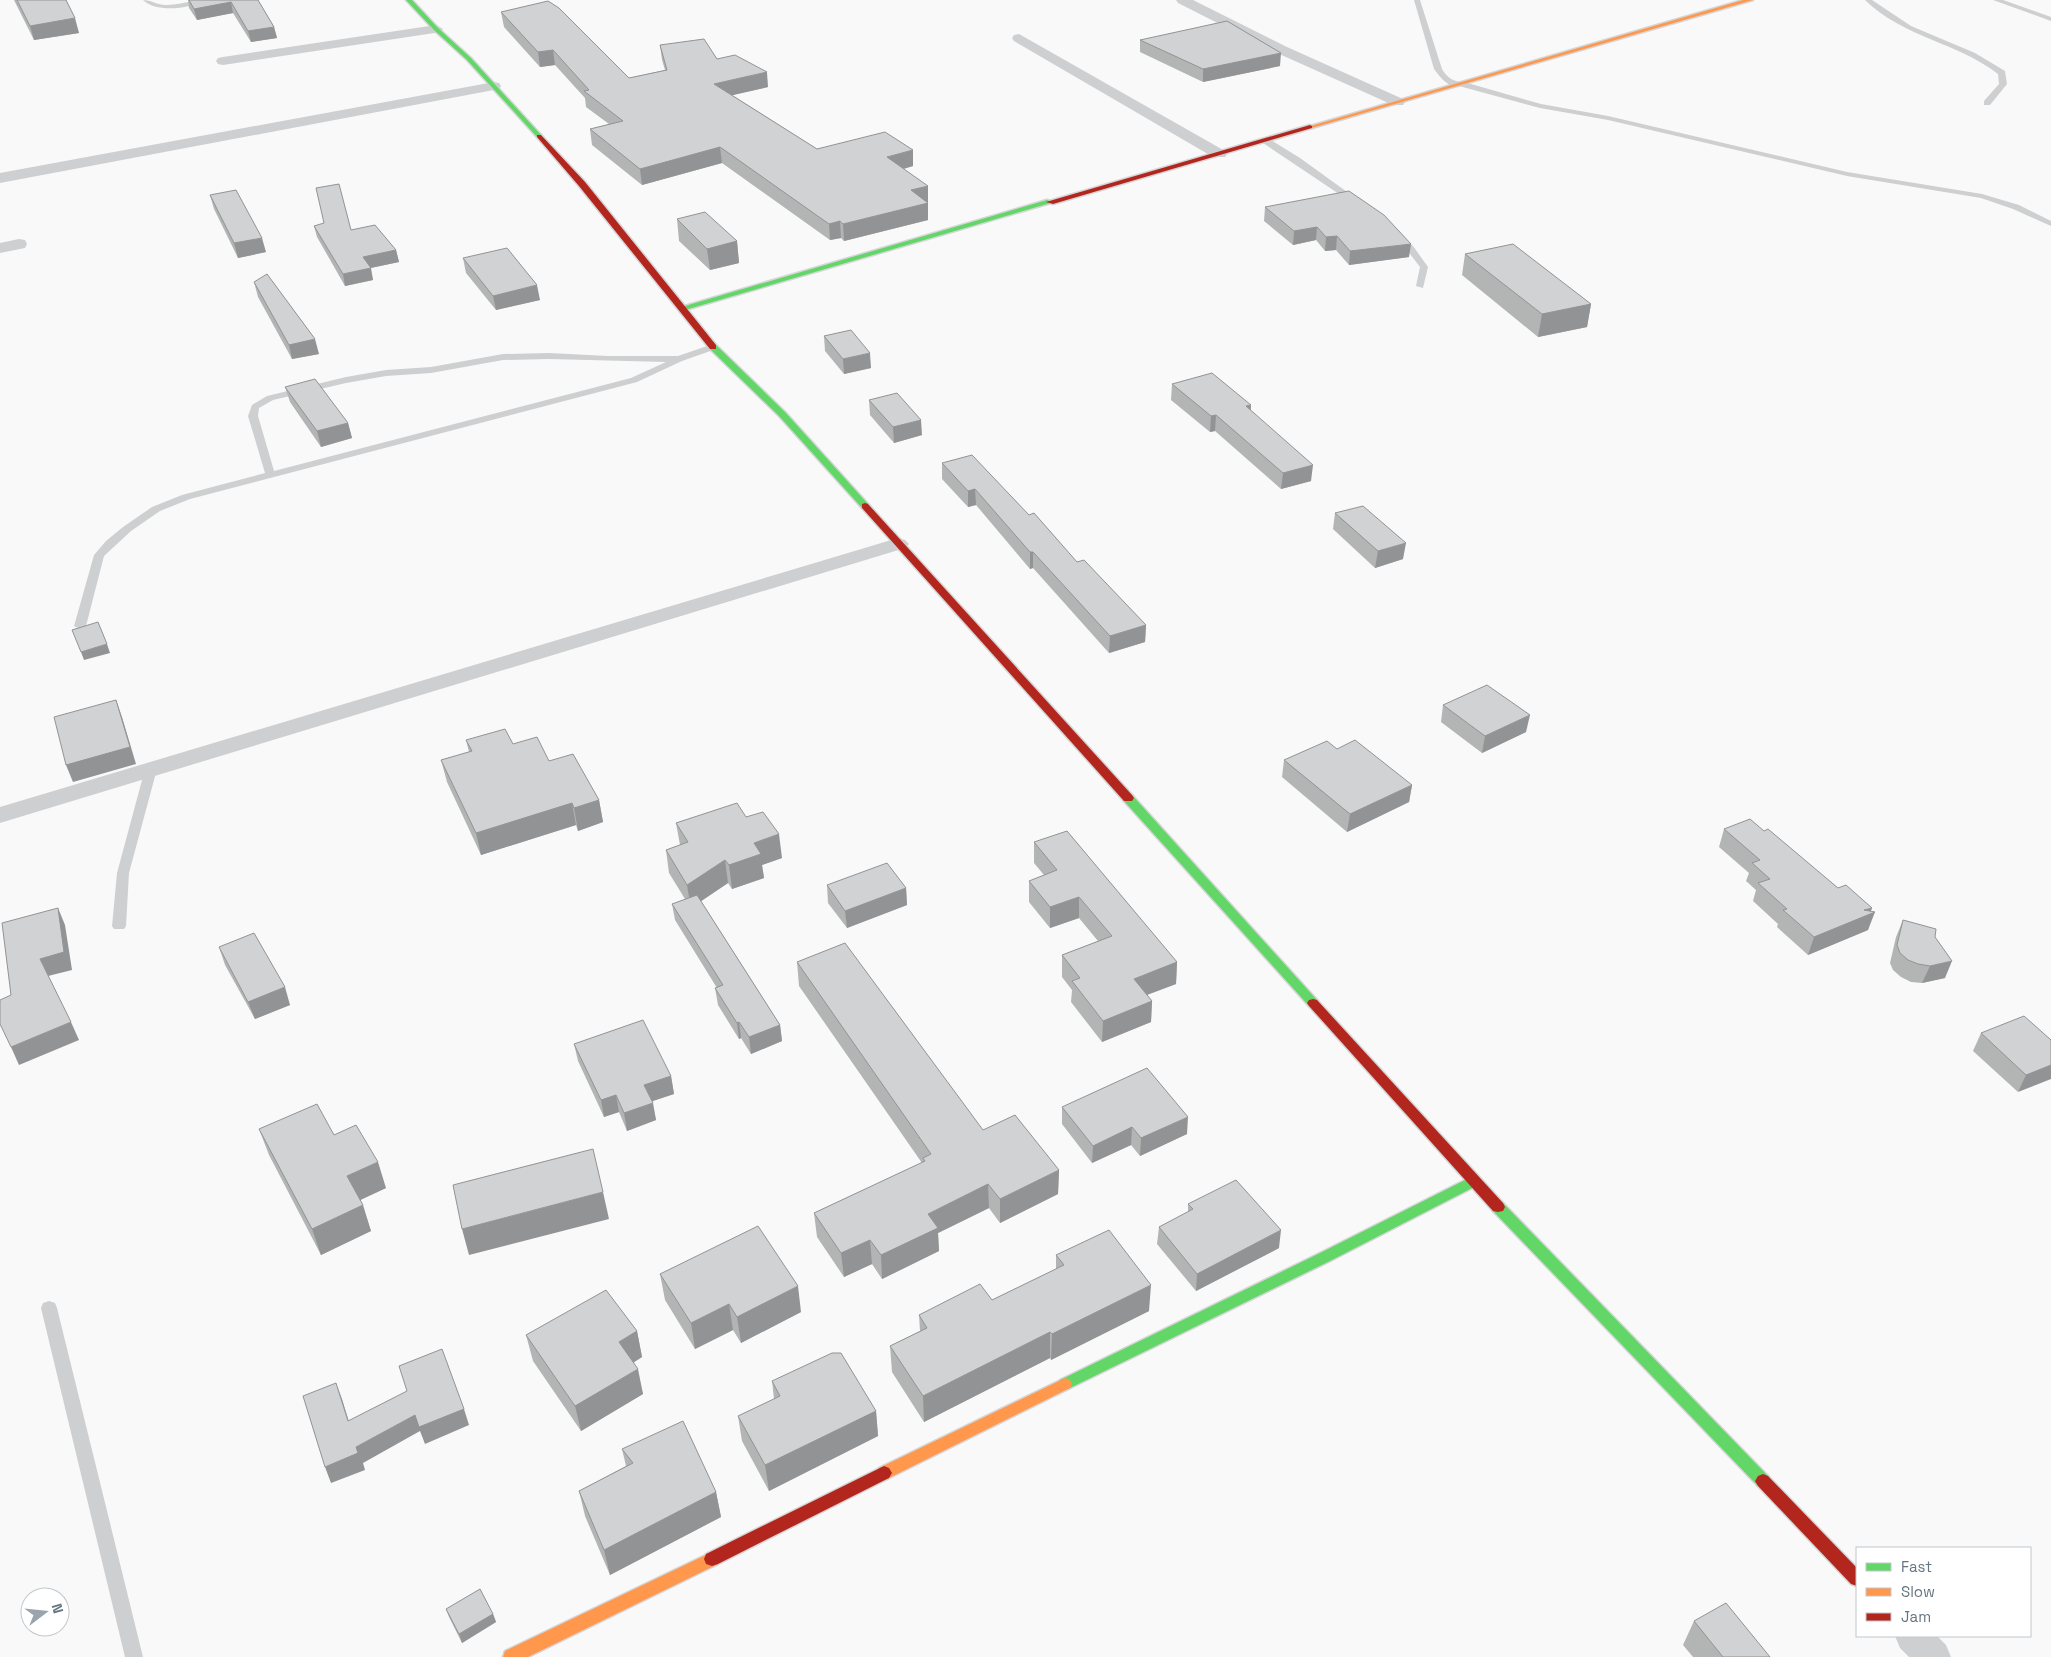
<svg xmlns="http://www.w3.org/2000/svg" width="2051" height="1657" font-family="'Space Grotesk',sans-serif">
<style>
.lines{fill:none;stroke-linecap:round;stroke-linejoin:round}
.fast-casing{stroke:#d5d6d7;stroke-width:3}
.slow-casing{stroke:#d5d6d7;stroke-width:3}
.jam-casing{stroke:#d5d6d7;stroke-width:3}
.lane{fill:#cecfd0;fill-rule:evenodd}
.street{fill:#cecfd0;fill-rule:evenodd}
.fast{fill:#63d668;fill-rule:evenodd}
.slow{fill:#ff974d;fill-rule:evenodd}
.jam{fill:#b3261e;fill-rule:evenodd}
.wall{fill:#b3b5b5}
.shaded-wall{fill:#929394}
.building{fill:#d0d2d3;stroke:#929394}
</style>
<rect width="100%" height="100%" fill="#f9f9f9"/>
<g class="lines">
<g class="fast-casing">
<g id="fast">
<path d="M406,0H412L438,28L471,58L541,135V137H537L467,60L434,30Z"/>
<path d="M1047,200L1054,202L685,310L678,308Z"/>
<path d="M710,345H716L785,412L868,504V508H862L779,416L710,349Z"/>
<path d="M1128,794L1132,795L1317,1000L1319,1003L1317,1006H1309L1124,801L1122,798Z"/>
<path d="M1473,1176L1478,1177L1480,1181L1478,1185L1330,1261L1070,1388L1065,1390L1060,1388L1058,1384L1060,1380L1320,1253Z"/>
<path d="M1498,1202L1503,1203L1768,1476L1771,1481L1768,1486L1763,1488L1758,1486L1493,1211L1491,1207L1493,1203Z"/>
</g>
</g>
<g class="slow-casing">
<g id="slow">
<path d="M1743,0H1753L1312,128L1307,127Z"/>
<path d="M1065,1378L1070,1380L1072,1384L1070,1388L889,1478L884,1480L879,1478L876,1473L879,1468Z"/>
<path d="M712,1552L718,1554L720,1559L718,1564L528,1657H503L505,1651Z"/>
</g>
</g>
<g class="jam-casing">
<g id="jam">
<path d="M1310,125L1312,126V128L1053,204L1046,202Z"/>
<path d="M537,135H541L585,182L716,345V349H710L579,186L537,137Z"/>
<path d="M865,503L868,504L1132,795L1134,798L1132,801H1124L862,508V504Z"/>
<path d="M1313,999L1317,1000L1503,1203L1505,1207L1503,1211L1498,1212L1493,1211L1309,1006L1307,1003L1309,1000Z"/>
<path d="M884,1466L889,1468L892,1473L889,1478L718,1564L712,1566L706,1564L704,1559L706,1554Z"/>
<path d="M1763,1474L1768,1476L1857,1568V1586L1851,1584L1758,1486L1755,1481L1758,1476Z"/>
</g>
</g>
<g class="lane">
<path d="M143,0C151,0 157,5 166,5C179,5 192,0 205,0C190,9 156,13 143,0Z"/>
<path d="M1414,0H1420L1442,69C1447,78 1454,82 1464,82L1541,104L1608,116L1847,172L1982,194L2019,205L2051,221V226L2013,209L1981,198L1847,176L1608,120L1540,108L1459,86C1449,89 1440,77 1434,69Z"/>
<path d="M1865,0H1872L1911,26L1975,53L2005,71L2007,84L1990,105H1984V101L1999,84L1998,74C1957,42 1904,38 1865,0Z"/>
<path d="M1993,0H2003L2051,17V21Z"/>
<path d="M1263,139H1269L1300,158L1361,202L1354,204L1263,143Z"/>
<path d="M1396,236H1402L1413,246L1428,267L1423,288L1416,286L1420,267L1407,250L1396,240Z"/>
<path d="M713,344L718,347L716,349L682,361L637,382L190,499L160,511L131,531L104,556L86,626L80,629L74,626L94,555L106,541L123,527L152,507L182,495L265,473L248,416L252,405L267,396L346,377L386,370L431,367L503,354L549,353L608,356H678ZM549,359L666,362L631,378L274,471L258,416L259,408L273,400L346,383L386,376L431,373L503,360Z"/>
<path d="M151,765L157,769L129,873L126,926L124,929H114L112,926L117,873L145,769Z"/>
<path d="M49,1301L55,1303L57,1308L143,1657H125L41,1308L43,1303Z"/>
</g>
<g class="street">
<path d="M1176,0H1193L1287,47L1403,99L1405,102L1403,105H1393L1277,53L1178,3Z"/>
<path d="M436,25L443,29L441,32L223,65L218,64L216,61L218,58L223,57Z"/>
<path d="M1019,34L1225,151L1227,154L1225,157H1213L1014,41L1012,38L1014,35Z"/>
<path d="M494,82L499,83L501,86L499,89L0,183V173Z"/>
<path d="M19,239L25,240L27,244L25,248L0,253V243Z"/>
<path d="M898,538L905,540L909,544L905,548L0,823V807Z"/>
<path d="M1895,1636H1937L1946,1645L1951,1657H1909L1900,1648Z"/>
</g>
<use href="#fast" class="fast"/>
<use href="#slow" class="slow"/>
<use href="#jam" class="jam"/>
</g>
<g class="wall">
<path d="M14,0H66L79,33L34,40Z"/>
<path d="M185,0H258L274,27L277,38L251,42L233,13L197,20L189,8L188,0Z"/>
<path d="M501,12L629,78L665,70L662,60L660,45L717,59L768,87L732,95L817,149L913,166L904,169L928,202H926L928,203V220L844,241L841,238L830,240L722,163L642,185L592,145L590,129L609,124L586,107L585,98L555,65L540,67L504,27Z"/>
<path d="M1140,40L1280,66L1203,82L1140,52Z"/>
<path d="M210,195L266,252L238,258L214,209Z"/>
<path d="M1265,207L1409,257L1349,265L1336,250L1325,251L1316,240L1293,245L1264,221Z"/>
<path d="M677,219L737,241L739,263L710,270L679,241Z"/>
<path d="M314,226L351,230L396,250L399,262L370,268L373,280L345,286L317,237Z"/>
<path d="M1465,254L1591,304L1587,327L1538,337L1462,275Z"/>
<path d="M463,258L540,300L496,310L466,273Z"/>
<path d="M254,282L319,354L292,359L258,297Z"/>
<path d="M824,336L871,368L844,374L825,351Z"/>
<path d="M1172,384L1251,405V411L1311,481L1281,489L1215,431L1210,432L1171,400Z"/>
<path d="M285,387L348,423L352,438L321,447L290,402Z"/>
<path d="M869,400L922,435L894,443L870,415Z"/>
<path d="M942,463L1029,515L1077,562L1146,625L1145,642L1109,653L1033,568L1030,569L976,505L968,507L942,479Z"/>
<path d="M1335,513L1403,559L1375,568L1333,529Z"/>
<path d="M1443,705L1526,732L1482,753L1441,722Z"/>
<path d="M466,740L513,744L549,761L599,800L603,822L578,831L576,825L481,855L447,782L441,760L469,752Z"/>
<path d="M1337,749L1412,785L1409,802L1347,832L1282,777L1284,760Z"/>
<path d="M746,817L782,858L762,865L764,878L732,889L728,883L701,901L780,1025L782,1041L751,1054L741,1038L739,1039L718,1005L715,988H717L675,920L672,904L685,899L669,873L666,850L680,845L676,823Z"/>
<path d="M1724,829L1764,831L1838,888L1871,911L1868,930L1808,955L1777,927L1778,924L1753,901L1756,890L1746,881L1749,873L1719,847Z"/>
<path d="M1034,842L1177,962L1176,984L1147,995L1152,1001L1151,1022L1102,1042L1071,1002L1072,990L1062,977V955L1098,941L1079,918L1050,928L1029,902V881L1044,875L1034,863Z"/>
<path d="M827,885L906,888L907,905L847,928L828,903Z"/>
<path d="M1903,920L1935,937L1945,978L1922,983L1911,982L1901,977L1893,970L1890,963L1896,937Z"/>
<path d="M219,947L290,1005L255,1019L225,965Z"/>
<path d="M797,962L983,1130L1059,1170L1058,1194L1000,1223L989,1208L938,1233L939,1251L882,1279L872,1264L844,1277L817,1237L814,1213L922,1163L799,986Z"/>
<path d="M1981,1033L2051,1040L2018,1092L1973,1051Z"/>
<path d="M574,1044L671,1076L674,1094L652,1101L656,1120L627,1131L619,1112L604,1117L578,1061Z"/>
<path d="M1062,1107L1187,1134L1140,1156L1131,1145L1092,1163L1062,1124Z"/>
<path d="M259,1129L386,1188L360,1200L371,1231L321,1255L269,1155Z"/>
<path d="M1188,1204L1279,1248L1196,1291L1157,1244L1159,1227L1188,1212Z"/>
<path d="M1056,1255L1149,1311L1051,1360L1050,1358L924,1422L892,1372L890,1346L920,1331L919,1315L992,1300L1056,1269Z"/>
<path d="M660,1274L801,1312L741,1343L733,1330L695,1349L665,1300Z"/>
<path d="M637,1331L642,1357L634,1362L643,1394L581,1431L533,1361L526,1335Z"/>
<path d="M772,1381L876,1411L878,1436L769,1491L742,1441L738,1416L774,1399Z"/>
<path d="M622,1449L716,1492L721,1517L610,1575L585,1516L579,1491L626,1466Z"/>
<path d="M446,1609L493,1614L496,1622L462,1643L449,1617Z"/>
<path d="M1694,1621L1770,1657H1693L1683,1645Z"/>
</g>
<g class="shaded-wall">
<path d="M231,2L233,13L197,20L194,9Z"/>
<path d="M75,18L79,33L34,40L30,26Z"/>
<path d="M274,27L277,38L251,42L248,31Z"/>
<path d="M553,50L555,65L540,67L538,52Z"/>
<path d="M1281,53L1280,66L1203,82V69Z"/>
<path d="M767,72L768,87L716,99L714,84Z"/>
<path d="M720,147L722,163L642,185L640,169Z"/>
<path d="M913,150V166L887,173V157Z"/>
<path d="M928,186V202L912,206L911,190Z"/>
<path d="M928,203V220L844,241L843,224Z"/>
<path d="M840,221L841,238L830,240L829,224Z"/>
<path d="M1317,227L1316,240L1293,245L1294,231Z"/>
<path d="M1337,236L1336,250L1325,251L1326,237Z"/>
<path d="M262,238L266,252L238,258L234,243Z"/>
<path d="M737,241L739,263L710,270L707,249Z"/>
<path d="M1411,244L1409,257L1349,265L1350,251Z"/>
<path d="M396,250L399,262L366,269L363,257Z"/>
<path d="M371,268L373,280L345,286L343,274Z"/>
<path d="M537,285L540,300L496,310L493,296Z"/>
<path d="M1591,304L1587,327L1538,337L1542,314Z"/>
<path d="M315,339L319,354L292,359L289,345Z"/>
<path d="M870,353L871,368L844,374L843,359Z"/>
<path d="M1251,405L1250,420L1246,406Z"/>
<path d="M1216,415L1215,431L1210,432L1211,416Z"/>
<path d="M921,420L922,435L894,443L893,427Z"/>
<path d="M348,423L352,438L321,447L317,431Z"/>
<path d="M1313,465L1311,481L1281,489L1283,473Z"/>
<path d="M975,489L976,505L968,507V491Z"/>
<path d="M1406,543L1403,559L1375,568L1378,551Z"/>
<path d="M1030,552H1033V568L1030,569Z"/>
<path d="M1146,625L1145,642L1109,653L1110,636Z"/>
<path d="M107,644L110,653L84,660L81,652Z"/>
<path d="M116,700L122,717L136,764L73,782L66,765Z"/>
<path d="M1530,715L1526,732L1482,753L1485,736Z"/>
<path d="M1412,785L1409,802L1347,832L1350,814Z"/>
<path d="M599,800L603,822L578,831L574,808Z"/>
<path d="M572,803L576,825L481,855L476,833Z"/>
<path d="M779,834L782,858L762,865L764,878L732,889L729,865L754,843Z"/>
<path d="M725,860L728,883L691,908L687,885Z"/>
<path d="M906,888L907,905L847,928L845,911Z"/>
<path d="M1079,897V918L1050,928V907Z"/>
<path d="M58,908L65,925L72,970L48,976L40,959Z"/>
<path d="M1872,908L1870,914L1875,912L1868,930L1808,955L1814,937L1864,910Z"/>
<path d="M1952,961L1945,978L1922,983L1930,966Z"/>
<path d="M1177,962L1176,984L1133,1000L1134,979Z"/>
<path d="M285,987L290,1005L255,1019L248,1002Z"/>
<path d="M1152,1001L1151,1022L1102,1042L1103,1021Z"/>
<path d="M71,1022L79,1040L19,1065L11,1047Z"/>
<path d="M739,1022L741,1038L739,1039L737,1023Z"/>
<path d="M780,1025L782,1041L751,1054L749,1037Z"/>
<path d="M2051,1065V1079L2018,1092L2026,1075Z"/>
<path d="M671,1076L674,1094L647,1103L644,1085Z"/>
<path d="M616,1095L619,1112L604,1117L601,1100Z"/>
<path d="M653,1103L656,1120L627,1131L624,1113Z"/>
<path d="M1188,1117L1187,1134L1140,1156L1141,1138Z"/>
<path d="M1132,1127L1131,1145L1092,1163L1093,1146Z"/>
<path d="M378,1162L386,1188L356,1202L347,1176Z"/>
<path d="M1059,1170L1058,1194L1000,1223V1199Z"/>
<path d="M988,1184L989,1208L938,1233L939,1251L882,1279L881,1255L928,1214Z"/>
<path d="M603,1192L609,1219L469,1255L462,1229Z"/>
<path d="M363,1205L371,1231L321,1255L312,1229Z"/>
<path d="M1281,1230L1279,1248L1196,1291L1197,1274Z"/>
<path d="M870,1240L872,1264L844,1277L841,1253Z"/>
<path d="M1151,1285L1149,1311L1051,1360L1052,1334Z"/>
<path d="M798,1286L801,1312L741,1343L737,1317Z"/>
<path d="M729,1304L733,1330L695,1349L691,1323Z"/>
<path d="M637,1331L642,1357L625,1368L619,1342Z"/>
<path d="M1050,1332V1358L924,1422L923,1396Z"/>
<path d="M638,1369L643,1394L581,1431L575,1406Z"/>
<path d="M336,1383L342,1399L354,1438L348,1421Z"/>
<path d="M464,1409L469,1425L425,1444L420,1431L363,1463L365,1470L331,1483L325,1467L356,1447L415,1415Z"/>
<path d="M876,1411L878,1436L769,1491L765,1465Z"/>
<path d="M716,1492L721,1517L610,1575L604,1550Z"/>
<path d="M493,1614L496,1622L462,1643L459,1634Z"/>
</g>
<g class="building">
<path d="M17,0H66L75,18L30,26Z"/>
<path d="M189,0H258L274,27L248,31L231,2L194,9Z"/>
<path d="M548,1L559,8L629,78L667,70L660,45L704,39L717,59L735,55L767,72L714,84L817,149L885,132L913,150L887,157L928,186L911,190L928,203L843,224L840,221L829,224L720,147L640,169L590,129L623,121L584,91L589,90L553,50L538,52L501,12Z"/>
<path d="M1227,21L1281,53L1203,69L1140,40Z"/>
<path d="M339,184L351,230L375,225L396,250L363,257L371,268L343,274L314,226L324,223L316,188Z"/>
<path d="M236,190L262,238L234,243L210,195Z"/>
<path d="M1349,191L1384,215L1411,244L1350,251L1337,236L1326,237L1317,227L1294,231L1265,207Z"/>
<path d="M705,212L737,241L707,249L677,219Z"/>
<path d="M1513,244L1591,304L1542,314L1465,254Z"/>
<path d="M507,248L537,285L493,296L463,258Z"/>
<path d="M267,274L315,339L289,345L254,282Z"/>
<path d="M851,330L870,353L843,359L824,336Z"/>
<path d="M1212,373L1251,405L1246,406L1313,465L1283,473L1216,415L1211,416L1172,384Z"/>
<path d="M315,379L348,423L317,431L285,387Z"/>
<path d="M897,393L921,420L893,427L869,400Z"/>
<path d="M972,455L1029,515L1034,513L1077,562L1084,560L1146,625L1110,636L1033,552H1030L975,489L968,491L942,463Z"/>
<path d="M1363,506L1406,543L1378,551L1335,513Z"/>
<path d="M98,622L107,644L81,652L72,630Z"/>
<path d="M1487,685L1530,715L1485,736L1443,705Z"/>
<path d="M116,700L130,747L66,765L54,717Z"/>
<path d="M505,729L513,744L537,737L549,761L573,754L599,800L574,808L572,803L476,833L441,760L472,751L466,740Z"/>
<path d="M1355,740L1412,785L1350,814L1284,760L1327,741L1337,749Z"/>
<path d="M737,803L746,817L763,812L779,834L754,843L761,854L729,865L725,860L687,885L666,850L688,842L676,823Z"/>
<path d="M1750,819L1764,831L1768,829L1838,888L1846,885L1872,908L1864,910L1875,912L1814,937L1783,910L1787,909L1758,883L1770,879L1752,863L1760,860L1724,829Z"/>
<path d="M1067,831L1177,962L1134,979L1152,1001L1103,1021L1072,981L1080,978L1062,955L1112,936L1079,897L1050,907L1029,881L1057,870L1034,842Z"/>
<path d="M887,863L906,888L845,911L827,885Z"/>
<path d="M697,895L780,1025L749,1037L739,1022L737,1023L715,988L723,985L672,904Z"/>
<path d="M58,908L64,952L40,959L71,1022L11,1047L0,1024V1000L11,995L2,923Z"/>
<path d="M1903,920L1936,929L1935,937L1952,961L1930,966L1918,964L1908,960L1900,953L1897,945Z"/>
<path d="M254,933L285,987L248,1002L219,947Z"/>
<path d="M845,943L983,1130L1015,1115L1059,1170L1000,1199L988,1184L928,1214L938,1228L881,1255L870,1240L841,1253L814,1213L925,1161L923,1158L931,1154L797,962Z"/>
<path d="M2024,1016L2051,1040V1065L2026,1075L1981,1033Z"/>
<path d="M643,1020L671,1076L644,1085L653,1103L624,1113L616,1095L601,1100L574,1044Z"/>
<path d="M1147,1068L1188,1117L1141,1138L1132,1127L1093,1146L1062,1107Z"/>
<path d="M317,1104L334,1135L356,1125L378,1162L347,1176L363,1205L312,1229L259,1129Z"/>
<path d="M593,1149L603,1192L462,1229L453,1185Z"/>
<path d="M1236,1180L1281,1230L1197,1274L1159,1227L1193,1209L1188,1204Z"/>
<path d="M758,1226L798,1286L737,1317L729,1304L691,1323L660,1274Z"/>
<path d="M1109,1230L1151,1285L1052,1334L1050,1332L923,1396L890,1346L927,1328L919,1315L980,1284L992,1300L1064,1265L1056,1255Z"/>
<path d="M606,1290L637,1331L619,1342L638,1369L575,1406L526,1335Z"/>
<path d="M442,1349L464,1409L419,1427L415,1415L356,1447L358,1453L325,1467L303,1396L336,1383L348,1421L407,1391L399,1366Z"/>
<path d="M832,1353H841L876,1411L765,1465L738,1416L780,1396L772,1381Z"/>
<path d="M683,1421L716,1492L604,1550L579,1491L633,1463L622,1449Z"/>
<path d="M480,1589L493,1614L459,1634L446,1609Z"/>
<path d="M1726,1603L1770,1657H1723L1694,1621Z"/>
</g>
<rect x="1856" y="1547" width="175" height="90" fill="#ffffff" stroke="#c1c8cd"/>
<rect x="1866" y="1563" width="25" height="8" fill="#63d668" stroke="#c1c8cd"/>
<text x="1901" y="1572" font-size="15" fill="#657683">Fast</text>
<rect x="1866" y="1588" width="25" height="8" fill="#ff974d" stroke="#c1c8cd"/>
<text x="1901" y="1597" font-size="15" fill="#657683">Slow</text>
<rect x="1866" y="1613" width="25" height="8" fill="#b3261e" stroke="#c1c8cd"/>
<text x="1901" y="1622" font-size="15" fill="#657683">Jam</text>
<g transform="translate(45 1612) rotate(74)"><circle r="24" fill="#ffffff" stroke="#c1c8cd"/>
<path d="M0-4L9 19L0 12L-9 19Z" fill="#99a4ac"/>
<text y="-8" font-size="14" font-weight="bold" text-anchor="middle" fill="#657683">N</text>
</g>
</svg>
